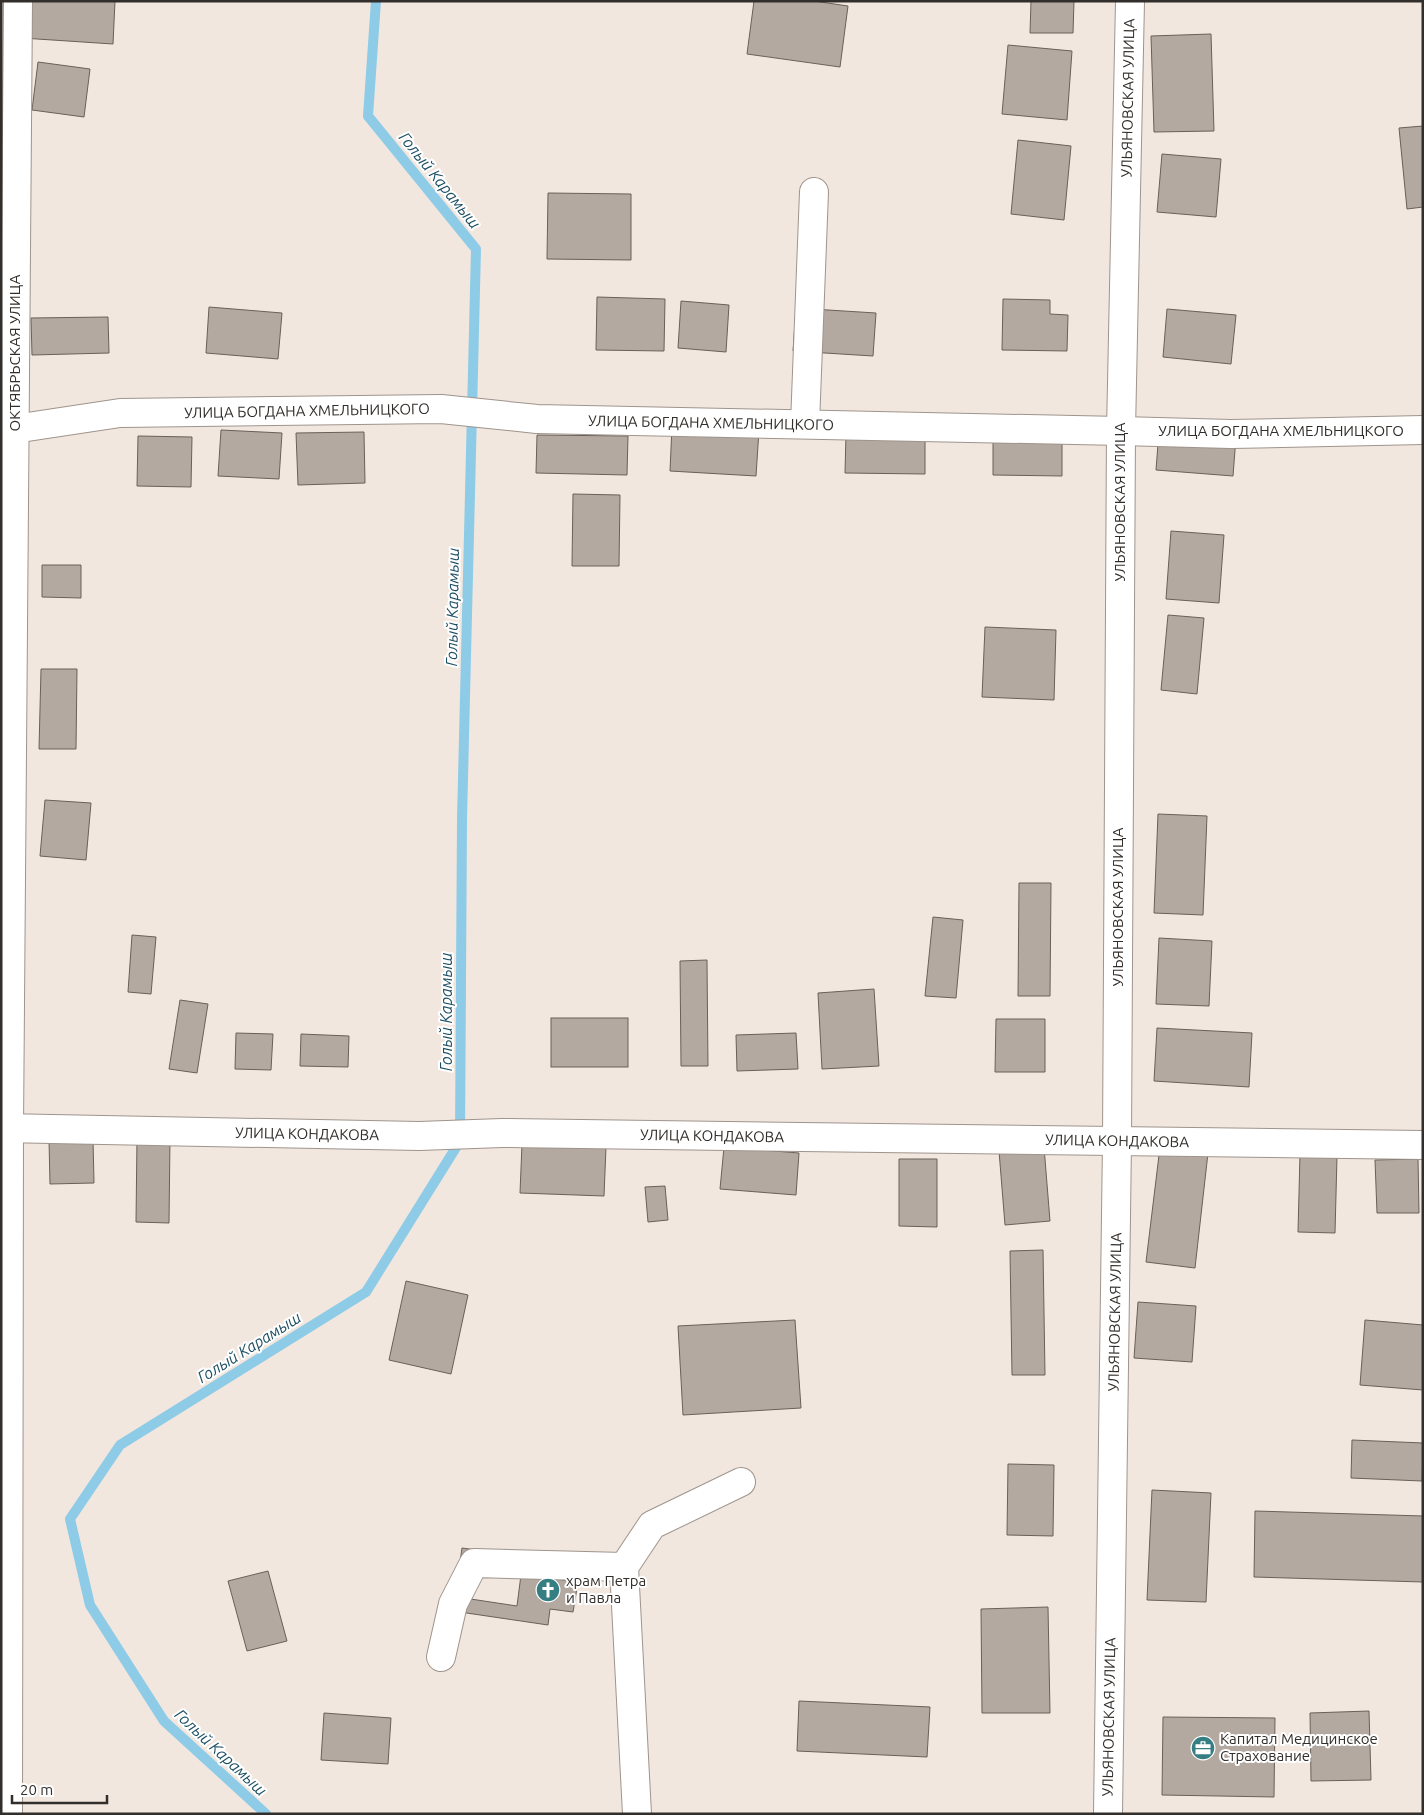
<svg xmlns="http://www.w3.org/2000/svg" width="1424" height="1815" font-family="Ubuntu,sans-serif">
<style>
.lines{fill:none;stroke-linecap:round;stroke-linejoin:round}
.stream{stroke:#8dcbe7;stroke-width:10}
.building{fill:#b4a9a1;stroke:#696059;fill-rule:evenodd}
.minor-casing{stroke:#9f948c;stroke-width:30}
.minor{stroke:#fff;stroke-width:28}
.labels{text-anchor:middle;stroke-width:4;stroke-linejoin:round;paint-order:stroke}
.street-label{font-size:15px;fill:#322e2b;stroke:#fff}
.poi-label{font-size:15px;fill:#322e2b;stroke:#fff;text-anchor:start}
.water-label{font-size:16px;font-style:italic;fill:#1c4e63;stroke:#fff}
</style>
<rect width="100%" height="100%" fill="#f2e7df"/>
<g class="lines">
<path class="stream" d="M266,1814L164,1721L90,1605L70,1519L120,1445L366,1292L460,1141L462,819L476,249L368,116L376,1"/>
</g>
<g class="building">
<path d="M25,1H115L113,44L22,38Z"/>
<path d="M754,1H814L848,6L840,67L747,54Z"/>
<path d="M1031,1H1074L1073,33H1030Z"/>
<path d="M1211,34L1214,131L1154,132L1151,36Z"/>
<path d="M1008,45L1072,51L1067,120L1002,114Z"/>
<path d="M38,62L90,69L84,117L32,110Z"/>
<path d="M1423,126V207L1407,209L1399,128Z"/>
<path d="M1018,140L1071,146L1064,220L1011,214Z"/>
<path d="M1162,154L1221,159L1216,217L1157,212Z"/>
<path d="M548,193L631,194V260L547,259Z"/>
<path d="M597,297L665,299L664,351L596,350Z"/>
<path d="M1003,299L1050,300V314L1068,315L1067,351L1002,350Z"/>
<path d="M681,301L729,305L726,352L678,348Z"/>
<path d="M209,307L282,313L278,359L206,353Z"/>
<path d="M796,308L876,313L873,356L793,351Z"/>
<path d="M1167,309L1236,315L1231,364L1163,357Z"/>
<path d="M108,317L109,353L32,355L31,318Z"/>
<path d="M993,424H1062V476L993,475Z"/>
<path d="M672,426L759,430L756,476L670,471Z"/>
<path d="M221,430L282,433L279,479L218,476Z"/>
<path d="M1159,431L1236,437L1233,476L1156,470Z"/>
<path d="M364,432L365,483L298,485L296,433Z"/>
<path d="M846,434L925,435V474L845,473Z"/>
<path d="M537,435L628,436L627,475L536,473Z"/>
<path d="M138,436L192,437L191,487L137,486Z"/>
<path d="M573,494L620,495L619,566H572Z"/>
<path d="M1171,531L1224,535L1219,603L1166,599Z"/>
<path d="M42,565H81V598L42,597Z"/>
<path d="M1168,615L1204,618L1197,694L1161,690Z"/>
<path d="M985,627L1056,630L1054,700L982,697Z"/>
<path d="M41,669H77L76,749H39Z"/>
<path d="M45,800L91,803L86,860L40,856Z"/>
<path d="M1158,814L1207,816L1203,915L1154,913Z"/>
<path d="M1019,883H1051L1050,996H1018Z"/>
<path d="M933,917L963,920L956,998L925,996Z"/>
<path d="M132,935L156,937L151,994L128,992Z"/>
<path d="M1159,938L1212,941L1209,1006L1156,1004Z"/>
<path d="M707,960L708,1066H681L680,961Z"/>
<path d="M874,989L879,1066L822,1069L818,993Z"/>
<path d="M180,1000L208,1004L197,1073L169,1069Z"/>
<rect x="551" y="1018" width="77" height="49"/>
<path d="M996,1019H1045V1072H995Z"/>
<path d="M1157,1028L1252,1033L1249,1087L1154,1081Z"/>
<path d="M236,1033L273,1034L271,1070L235,1069Z"/>
<path d="M796,1033L798,1069L737,1071L736,1035Z"/>
<path d="M301,1034L349,1036L348,1067L300,1066Z"/>
<path d="M137,1138H170L169,1223L136,1222Z"/>
<path d="M49,1140H93L94,1183L50,1184Z"/>
<path d="M522,1144L606,1147L604,1196L520,1193Z"/>
<path d="M724,1147L799,1153L796,1195L720,1189Z"/>
<path d="M1044,1147L1050,1221L1005,1225L999,1151Z"/>
<path d="M1160,1147L1208,1153L1195,1268L1146,1262Z"/>
<path d="M1300,1154L1337,1156L1335,1233L1298,1232Z"/>
<path d="M899,1159H937V1227L899,1226Z"/>
<path d="M1418,1159L1419,1213H1377L1375,1160Z"/>
<path d="M665,1186L668,1220L648,1222L645,1187Z"/>
<path d="M1043,1250L1045,1375H1012L1010,1251Z"/>
<path d="M406,1281L468,1295L451,1374L389,1360Z"/>
<path d="M1138,1302L1196,1306L1192,1362L1134,1358Z"/>
<path d="M795,1320L801,1408L683,1415L678,1326Z"/>
<path d="M1365,1320L1423,1325V1390L1360,1385Z"/>
<path d="M1352,1440L1423,1443L1422,1481L1351,1478Z"/>
<path d="M1008,1464L1054,1465L1053,1536L1007,1535Z"/>
<path d="M1152,1490L1211,1493L1206,1602L1147,1600Z"/>
<path d="M1255,1511L1423,1516V1582L1254,1577Z"/>
<path d="M462,1548L558,1561L556,1579L578,1582L573,1612L550,1609L548,1625L453,1611ZM469,1559L522,1567L517,1606L464,1598Z"/>
<path d="M268,1571L287,1641L247,1651L228,1581Z"/>
<path d="M1048,1607L1050,1713H982L981,1609Z"/>
<path d="M799,1701L930,1707L927,1757L797,1751Z"/>
<path d="M1369,1711L1371,1780L1311,1781L1310,1713Z"/>
<path d="M324,1713L391,1718L388,1764L321,1760Z"/>
<path d="M1163,1717L1275,1718L1274,1797L1162,1795Z"/>
</g>
<g class="lines">
<g class="minor-casing">
<g id="minor">
<path d="M805,424L814,192"/>
<path d="M1,425L14,429L120,413L441,409L537,419L1121,431L1231,434L1423,430"/>
<path d="M1,1128L419,1136L502,1133L1423,1145"/>
<path d="M624,1567L652,1525L741,1482"/>
<path d="M441,1657L453,1604L474,1563L624,1567L637,1814"/>
<path d="M8,1814L9,1128L18,1"/>
<path d="M1108,1814L1117,1141L1121,431L1130,1"/>
</g>
</g>
<use href="#minor" class="minor"/>
</g>
<defs>
<g id="church-disc" transform="scale(1.25)"><circle r="9.5" fill="#357e82" stroke="#fff"/><path d="M-1.2-6h2.4v3.5h3.3v2.4h-3.3V6h-2.4V-.1h-3.3v-2.4h3.3Z" fill="#fff"/></g>
<g id="office-disc" transform="scale(1.25)"><circle r="9.5" fill="#357e82" stroke="#fff"/><path d="M-6-3h4V-5.5h4V-3h4V5H-6ZM-1-4.5V-3h2v-1.5ZM-6 0V1H6V0Z" fill="#fff"/></g>
</defs>
<g fill-rule="evenodd">
<use href="#church-disc" x="548" y="1590"/>
<use href="#office-disc" x="1203" y="1748"/>
</g>
<g class="labels">
<g class="street-label">
<text transform="translate(1128 98) rotate(-89)" y="5">УЛЬЯНОВСКАЯ УЛИЦА</text>
<text transform="translate(15 353) rotate(-90)" y="5">ОКТЯБРЬСКАЯ УЛИЦА</text>
<text transform="translate(307 411) rotate(-1)" y="5">УЛИЦА БОГДАНА ХМЕЛЬНИЦКОГО</text>
<text transform="translate(711 423) rotate(1)" y="5">УЛИЦА БОГДАНА ХМЕЛЬНИЦКОГО</text>
<text x="1281" y="436">УЛИЦА БОГДАНА ХМЕЛЬНИЦКОГО</text>
<text transform="translate(1120 502) rotate(-90)" y="5">УЛЬЯНОВСКАЯ УЛИЦА</text>
<text transform="translate(1118 907) rotate(-90)" y="5">УЛЬЯНОВСКАЯ УЛИЦА</text>
<text transform="translate(307 1134) rotate(1)" y="5">УЛИЦА КОНДАКОВА</text>
<text transform="translate(712 1136) rotate(1)" y="5">УЛИЦА КОНДАКОВА</text>
<text transform="translate(1117 1141) rotate(1)" y="5">УЛИЦА КОНДАКОВА</text>
<text transform="translate(1115 1312) rotate(-89)" y="5">УЛЬЯНОВСКАЯ УЛИЦА</text>
<text transform="translate(1109 1717) rotate(-89)" y="5">УЛЬЯНОВСКАЯ УЛИЦА</text>
</g>
<g class="poi-label">
<text x="566" y="1586">храм Петра<tspan x="566" dy="17">и Павла</tspan></text>
<text x="1220" y="1744">Капитал Медицинское<tspan x="1220" dy="17">Страхование</tspan></text>
</g>
<g class="water-label">
<text transform="translate(440 180) rotate(51)" y="6">Голый Карамыш</text>
<text transform="translate(452 607) rotate(-89)" y="6">Голый Карамыш</text>
<text transform="translate(446 1012) rotate(-90)" y="6">Голый Карамыш</text>
<text transform="translate(249 1347) rotate(-32)" y="6">Голый Карамыш</text>
<text transform="translate(221 1752) rotate(43)" y="6">Голый Карамыш</text>
</g>
</g>
<rect width="1424" height="1815" fill="none" stroke="#322e2b" stroke-width="5"/>
<path d="M12 1795v8h95v-8" fill="none" stroke="#322e2b" stroke-width="2.5"/>
<text x="20" y="1795" font-size="15" fill="#322e2b" stroke="#ffffff" stroke-width="4" paint-order="stroke">20 m</text>
</svg>
